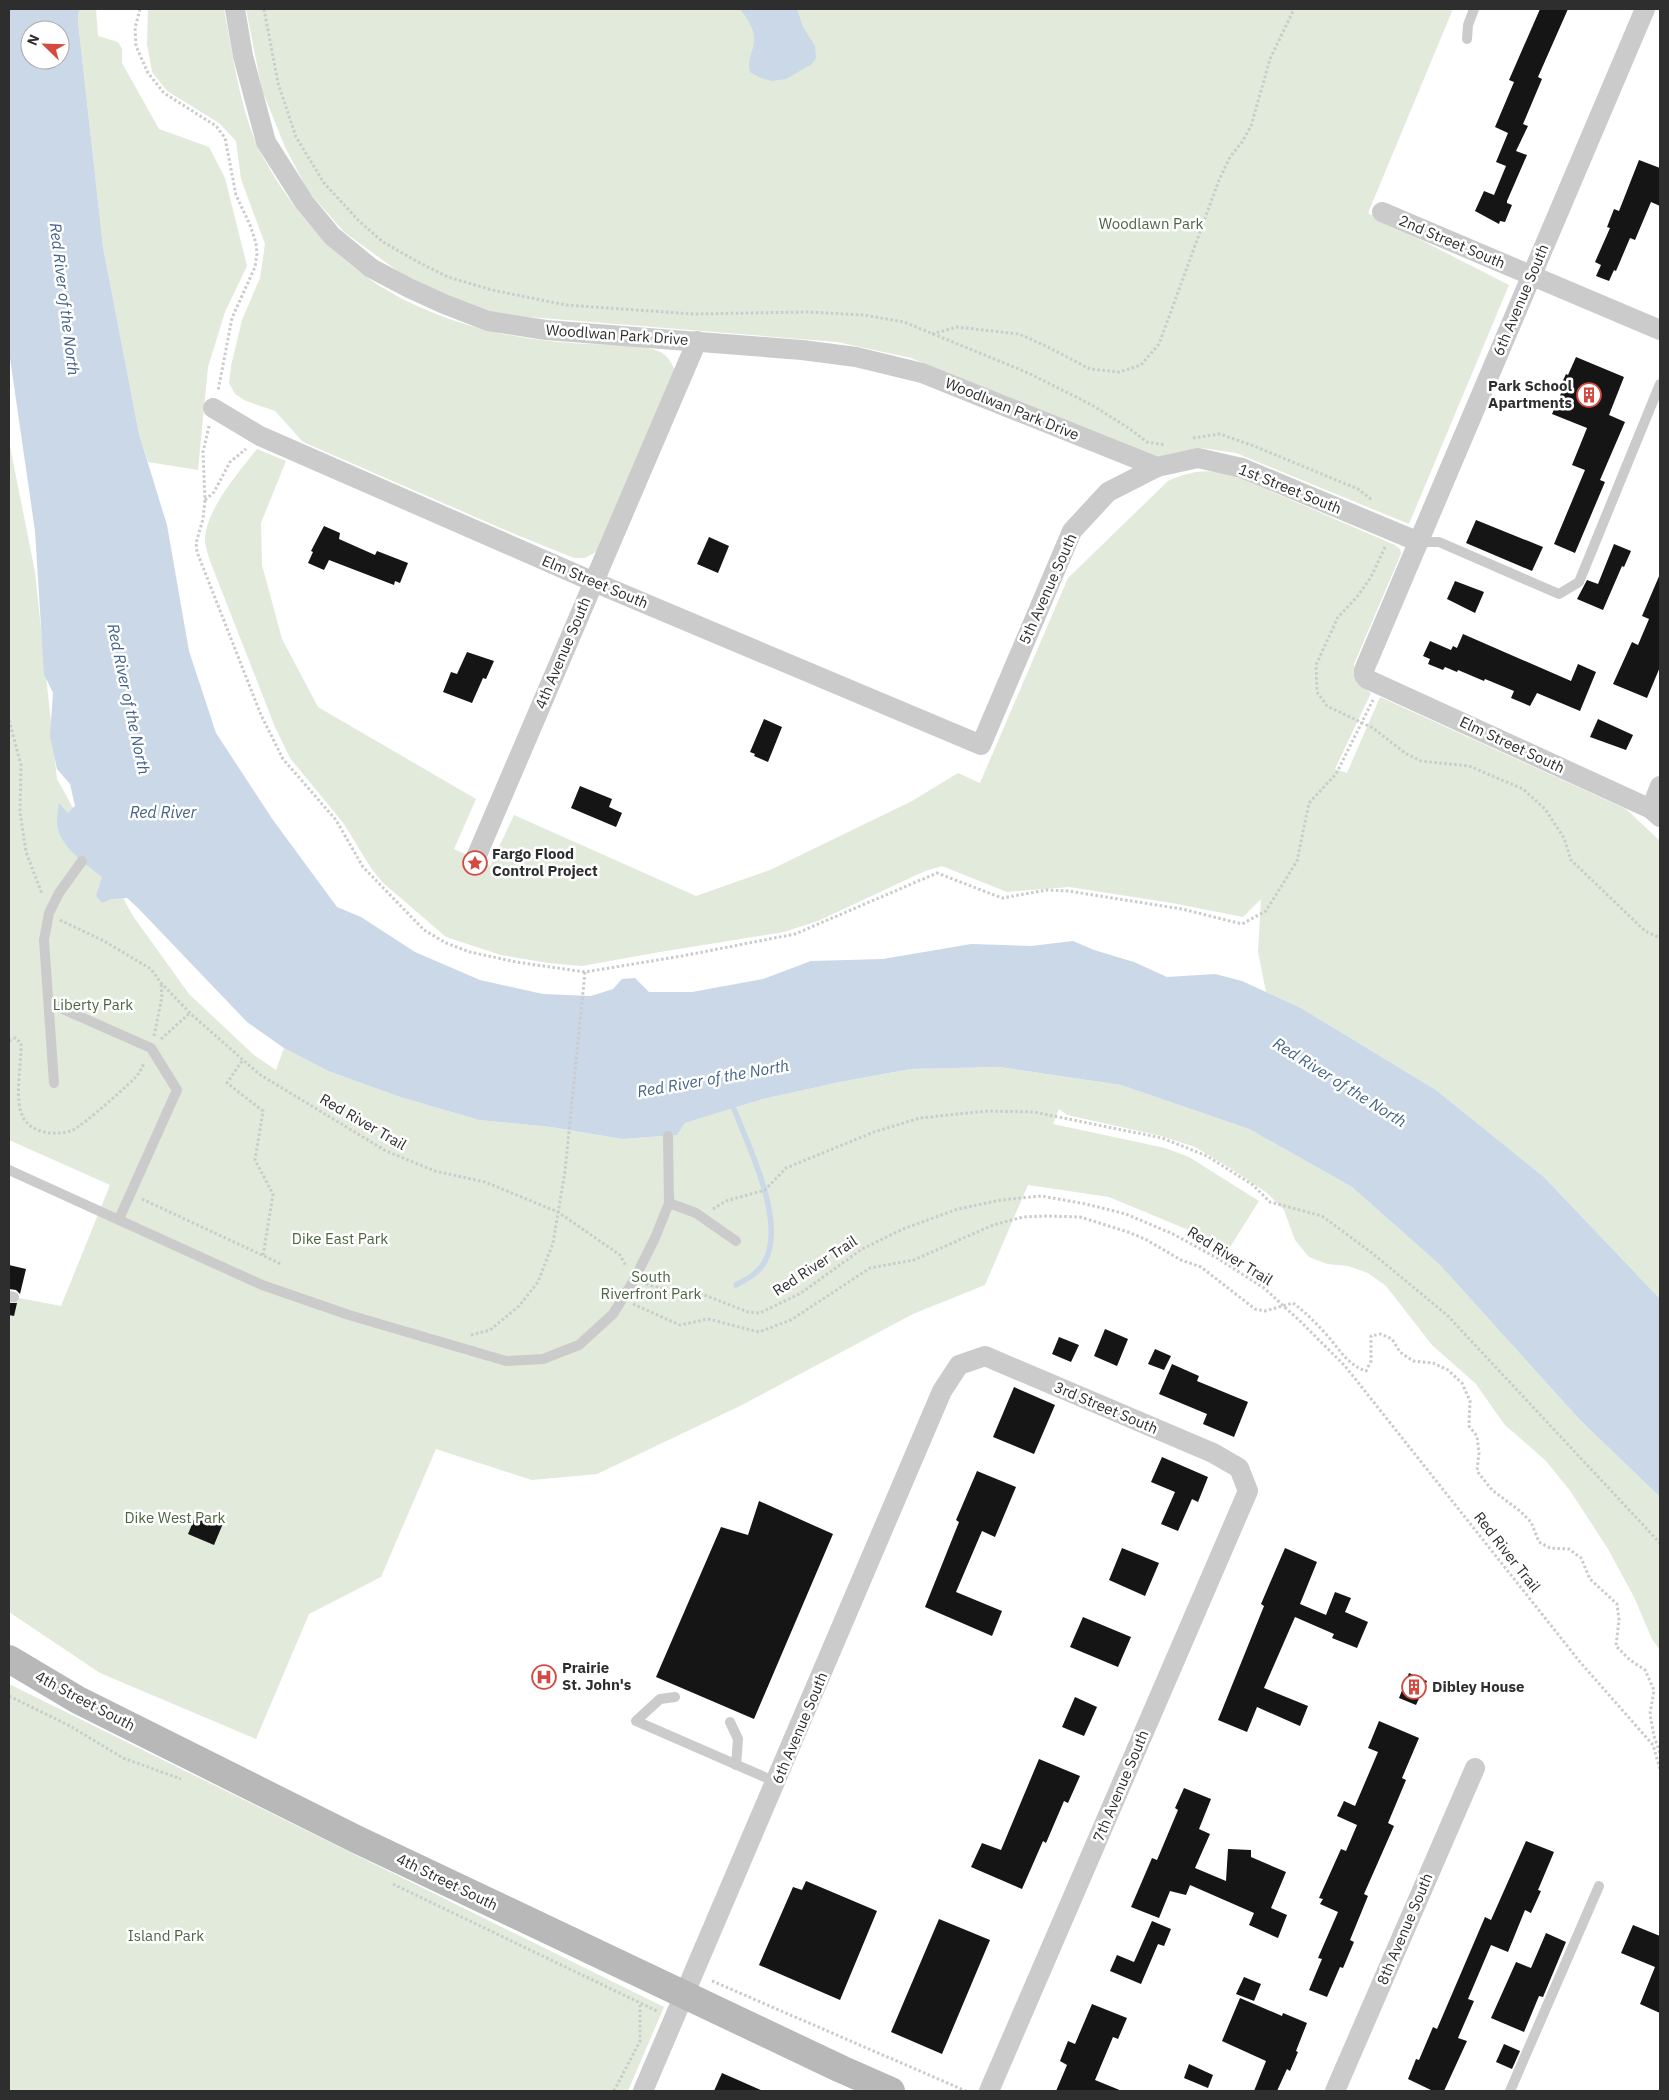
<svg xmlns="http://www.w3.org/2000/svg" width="1669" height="2100" font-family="'IBM Plex Sans',sans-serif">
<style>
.green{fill:#e2eadc}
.water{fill:#cad8e8;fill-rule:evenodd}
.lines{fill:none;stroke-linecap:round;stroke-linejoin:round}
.stream{stroke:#cad8e8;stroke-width:5.5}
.building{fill:#151515}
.path{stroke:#cbcbcb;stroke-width:3;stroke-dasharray:2.5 2.5;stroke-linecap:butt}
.lane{stroke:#cbcbcb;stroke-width:10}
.street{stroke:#cbcbcb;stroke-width:20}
.secondary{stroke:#b8b8b8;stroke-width:28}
.labels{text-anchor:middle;stroke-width:5;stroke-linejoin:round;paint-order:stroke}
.park-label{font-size:15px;fill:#4b653f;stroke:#fff}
.street-label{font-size:15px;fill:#2e2e2e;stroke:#fff}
.poi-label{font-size:15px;font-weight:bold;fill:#2e2e2e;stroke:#fff;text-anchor:start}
.water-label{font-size:16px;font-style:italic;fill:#436388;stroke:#fff}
</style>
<rect width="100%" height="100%" fill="#fff"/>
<g class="green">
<path d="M79,9H96L98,36L118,42L122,49V63L159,129L209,147L225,178L247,266L225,312L208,367L198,470L148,462L139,434L103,247L78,21Z"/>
<path d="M148,9H224C233,55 239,104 258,148C262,156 267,163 271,171C307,232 362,285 429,311C474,330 523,340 572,343C598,346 634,342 658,351C668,355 670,361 675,370L598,551L585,558H574L505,530L303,442L275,411L246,401L235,394L229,383L231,366L242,320L260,278L265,244L241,179L236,141L219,123L167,91L152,72L147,44Z"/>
<path d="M246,9H1453L1368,213L1509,285L1409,524L1236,453L1201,448L1162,457H1145L911,358L837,342L494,314L441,293L399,272L344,232L308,191L285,147L262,90Z"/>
<path d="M9,441L35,572L57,779L133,916L189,994L254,1055L276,1070L284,1048L328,1071L400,1097L479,1120L551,1127L622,1139L677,1135L685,1123L763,1099L840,1082L911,1069L999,1067L1121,1085L1249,1129L1352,1187L1440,1265L1580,1420L1660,1497V1650L1652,1639L1634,1597L1608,1549L1571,1492L1546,1461L1504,1424L1476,1384L1432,1345L1386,1286L1368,1273L1348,1266L1327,1264L1309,1257L1295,1240L1284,1210L1267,1193L1230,1168L1195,1147L1161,1136L1067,1115L1059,1109L1053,1124L1165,1148L1189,1157L1259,1201L1227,1252L1186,1229L1109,1197L1028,1185L985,1285L913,1314L740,1406L597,1474L532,1480L436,1449L381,1577L309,1614L256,1739L100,1673L9,1612V1296L61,1306L110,1185L9,1140Z"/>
<path d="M257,449L286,461L261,523L262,565L282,639L318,707L476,799L454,849L490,866L514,815L696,896L770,870L912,801L958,773L980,783L1068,578L1168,481C1191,471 1206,469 1231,474L1395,545L1400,549L1401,554L1354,664C1355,679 1359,684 1371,693L1335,769L1347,773L1380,697L1626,809L1660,841V1299L1544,1177L1436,1090L1301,1008L1266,992L1258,952L1261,899L1243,917L1172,903L1069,887L1007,892L942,866L925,871L818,921L784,932L660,952L582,966L548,963L501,955L446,937L382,882L371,868L344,824L290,758L275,727L210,561C208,555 206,548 205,542C204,511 239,472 257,449Z"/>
<path d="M9,1684L664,2007L628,2091H9Z"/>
</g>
<g class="water">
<path d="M9,9H79L78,21L103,247L139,434L167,525L189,651L216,733L273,820L337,907L361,917L415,952L480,980L543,994L591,996L613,989L622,979L635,978L649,992H692L763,979L811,961L883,959L971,944L1031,946L1073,941L1094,950L1134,962L1167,977L1215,974L1242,981L1301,1008L1436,1090L1544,1177L1660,1299V1497L1580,1420L1440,1265L1352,1187L1249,1129L1121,1085L999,1067L911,1069L840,1082L763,1099L685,1123L677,1135L622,1139L551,1127L479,1120L400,1097L328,1071L284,1048L247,1022L138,908L127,898L112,899L102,903L96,896L102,877C85,863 59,847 57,823C57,817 58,810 59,803L68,813L75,806L70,784L57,769L50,736L53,693L44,674L35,531L9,351ZM30,30H60V60H30Z"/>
<path d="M740,9H797L803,27L815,46L816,58L812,64L786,79L772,81L761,78L750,72C747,58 753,54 754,41C755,29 747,18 740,9Z"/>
</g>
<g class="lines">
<path class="stream" d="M734,1109C749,1147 786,1222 765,1261C759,1273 747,1279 736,1285"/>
</g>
<g class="building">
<path d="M1540,9H1568L1538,77L1542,79L1523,124L1528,126L1516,151L1527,155L1507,201V203L1512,205L1505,222L1500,221L1499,224L1475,211L1484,191L1494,195L1506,166L1496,162L1508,133L1495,127L1514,82L1509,80Z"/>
<path d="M1639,160L1660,168V206L1651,202L1635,240L1630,238L1616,271L1614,270L1609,281L1596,276L1601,265L1595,262L1610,228L1607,227L1614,209L1619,211Z"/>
<path d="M1576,357L1624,377L1609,415L1625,422L1600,480L1605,482L1575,553L1554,544L1585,470L1572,465L1587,428L1552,414L1562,391L1559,389L1566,374L1568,375Z"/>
<path d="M1476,520L1543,547L1532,571L1466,543Z"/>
<path d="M324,526L340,533L339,539L375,555L377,551L408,563L400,583L395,581L394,585L329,560L324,570L308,563L313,552L311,551Z"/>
<path d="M709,537L729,546L718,573L697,564Z"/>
<path d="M1614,544L1631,551L1624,567L1622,566L1603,610L1577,599L1587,580L1598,584Z"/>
<path d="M1660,574V667L1647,698L1613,684L1632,642L1638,645L1649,619L1642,616Z"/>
<path d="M1455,581L1484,592L1475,613L1447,599Z"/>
<path d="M1463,634L1571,681L1578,664L1596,672L1580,711L1537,693L1530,706L1511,698L1514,691L1485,679L1484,681L1458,670L1457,672L1445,667L1443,670L1428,664L1430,659L1423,656L1430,641L1451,650L1453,646L1457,648Z"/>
<path d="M467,652L494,661L486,679L483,678L472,703L443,692L451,672L457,674Z"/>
<path d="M764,719L782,727L768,762L754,756L755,754L750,752Z"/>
<path d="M1598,719L1633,735L1626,750L1590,737Z"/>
<path d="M580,786L612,799L609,807L622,813L616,827L571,808Z"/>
<path d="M9,1265L26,1269L20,1294L16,1290L9,1289Z"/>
<path d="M9,1303H17L14,1316L9,1315Z"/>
<path d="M1105,1329L1128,1339L1117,1366L1094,1356Z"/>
<path d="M1059,1337L1079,1345L1071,1362L1052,1354Z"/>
<path d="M1155,1349L1171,1356L1164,1370L1148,1364Z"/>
<path d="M1172,1364L1199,1376L1197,1381L1248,1402L1234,1437L1203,1424L1207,1414L1159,1394Z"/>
<path d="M1014,1387L1055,1405L1034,1454L993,1437Z"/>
<path d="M1162,1457L1208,1477L1198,1502L1192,1499L1178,1531L1161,1524L1175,1492L1151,1482Z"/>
<path d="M977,1471L1016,1487L995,1537L982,1531L956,1592L1002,1611L992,1636L925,1607L959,1522L956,1520Z"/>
<path d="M759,1501L833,1534L754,1719L656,1677L721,1527L748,1535Z"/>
<path d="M198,1510L224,1521L214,1545L188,1534Z"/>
<path d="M1122,1548L1159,1563L1145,1596L1109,1580Z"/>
<path d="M1285,1548L1317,1562L1300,1604L1326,1615L1335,1592L1351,1598L1345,1612L1368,1622L1357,1648L1332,1638L1334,1634L1295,1617L1264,1688L1308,1706L1300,1726L1257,1707L1247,1732L1218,1720L1264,1606L1261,1604Z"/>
<path d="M1083,1617L1131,1637L1118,1667L1070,1647Z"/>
<path d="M1409,1673L1427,1681L1416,1705L1399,1698Z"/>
<path d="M1075,1697L1097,1707L1084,1736L1062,1727Z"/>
<path d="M1379,1721L1419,1738L1402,1778L1406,1780L1388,1823L1394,1826L1364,1894L1368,1896L1350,1940L1354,1942L1343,1968L1340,1967L1327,1997L1309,1990L1322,1959L1318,1958L1338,1912L1320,1904L1323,1899L1319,1898L1341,1849L1346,1851L1357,1825L1337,1816L1344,1801L1355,1806L1378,1752L1368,1748Z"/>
<path d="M1039,1759L1080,1776L1068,1803L1064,1801L1046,1843L1043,1841L1022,1889L971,1867L982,1843L1001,1850Z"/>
<path d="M1184,1788L1211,1799L1199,1829L1210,1834L1195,1868L1226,1881L1228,1849L1251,1850V1857L1286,1872L1271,1908L1287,1915L1278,1938L1249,1925L1254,1913L1190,1885L1186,1895L1170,1891L1159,1918L1131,1907L1152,1858L1157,1860L1178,1810L1175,1808Z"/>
<path d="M1526,1841L1554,1852L1538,1890L1541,1891L1531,1913L1525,1910L1508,1952L1491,1945L1468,1999L1474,2001L1458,2038L1467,2041L1444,2091H1433L1408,2079L1416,2059L1419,2060L1433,2027L1437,2029L1485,1917L1491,1920Z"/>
<path d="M806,1881L877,1911L840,2000L759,1965L793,1887L802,1890Z"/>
<path d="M939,1919L990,1940L942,2054L891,2032Z"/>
<path d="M1152,1921L1171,1929L1164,1946L1158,1944L1141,1984L1110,1971L1117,1955L1134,1962Z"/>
<path d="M1633,1925L1660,1936V2013L1640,2004L1655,1967L1621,1953Z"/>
<path d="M1546,1933L1566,1942L1543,1997L1539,1996L1524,2032L1491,2018L1516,1962L1531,1968Z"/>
<path d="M1244,1977L1261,1984L1254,2001L1236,1994Z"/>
<path d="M1240,1998L1282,2016L1283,2013L1307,2023L1296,2051L1298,2052L1290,2071L1287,2069L1277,2091H1254L1266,2061L1222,2041Z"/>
<path d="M1092,2004L1127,2018L1118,2039L1113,2037L1095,2080L1122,2091H1056L1067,2065L1060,2061L1068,2041L1075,2044Z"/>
<path d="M1504,2044L1520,2051L1512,2069L1496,2062Z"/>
<path d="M1189,2064L1213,2075L1208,2088L1184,2078Z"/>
<path d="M722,2073L763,2091H714Z"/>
</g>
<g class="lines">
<g class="path">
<path d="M140,9L135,28L136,46L148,73L164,93L216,126L225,138L236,195L250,225L256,243L257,254L255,267L232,318L218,391"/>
<path d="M264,9L278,83L296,137L324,183L359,221L383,242L418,262L448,277L492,290L566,305L693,314L808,312L864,315L904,322L1026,372L1092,405L1130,429L1147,442L1165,445"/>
<path d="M932,334L957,327L1019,334L1046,346L1090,369L1119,372L1141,365L1159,344L1219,180L1230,157L1242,142L1251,126L1270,59L1294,9"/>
<path d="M209,426L203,452L205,500L203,519L196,543L197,552L261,715L283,759L336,820L363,867L424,930L446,943L470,952L516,962L585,972L682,956L795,934L937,873L1002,898L1047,890L1068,891L1182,909L1242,924L1266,911L1297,861L1309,803L1336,774L1373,700"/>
<path d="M1193,438L1220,434L1254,446L1358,489L1372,500"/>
<path d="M205,500L214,492L230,462L246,449"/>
<path d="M1385,547L1371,577L1357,597L1338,617L1316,665L1317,692L1327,706L1373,728L1405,753L1421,761L1469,766L1523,789L1545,809L1564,838L1571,860L1645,931L1660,938"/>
<path d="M9,720L21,765L20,812L26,852L42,894"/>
<path d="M60,920L104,941L151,969L161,983L192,1015L259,1074L386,1151L435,1171L485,1182L558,1212L620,1255L626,1266"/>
<path d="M154,1036L162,997L161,983"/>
<path d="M161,1039L190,1013"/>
<path d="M9,1041L15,1038L21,1043C22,1064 13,1101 24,1119C33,1134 58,1136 73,1130C83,1125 133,1082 139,1073C141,1070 143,1066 144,1062"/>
<path d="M242,1061L227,1083L263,1111L255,1160L273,1194L263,1256"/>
<path d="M142,1199L281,1264"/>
<path d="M713,1209L726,1201L765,1190L786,1168L874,1132L920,1118L987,1111L1034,1112L1162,1138L1207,1156L1253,1185L1270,1202L1322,1216L1372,1253L1447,1315L1660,1543"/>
<path d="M646,1284L660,1288L694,1291L748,1312L760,1313L801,1293L862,1249L903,1229L958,1209L1001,1200L1041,1196L1086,1204L1126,1214L1173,1234L1217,1258L1264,1288L1301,1322L1345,1366L1580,1662L1653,1745L1660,1769"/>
<path d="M633,1304L680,1325L708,1319L759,1332L791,1320L870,1268L914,1260L993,1225L1023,1217L1046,1216L1080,1217L1128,1232L1145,1239L1181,1260L1201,1267L1255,1309L1265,1311L1293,1303C1305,1312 1315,1322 1325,1333C1338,1347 1347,1365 1366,1371L1371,1361V1336L1381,1334L1392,1339L1400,1352L1413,1361L1433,1363L1448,1370L1462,1383L1470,1401L1469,1426L1477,1436L1479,1453L1477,1471L1492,1490L1520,1511L1531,1522L1539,1542L1550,1548L1569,1549L1581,1558L1590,1579L1617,1604L1619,1620L1616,1646L1630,1660L1645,1670L1654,1690L1650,1714L1654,1736L1660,1753"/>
<path d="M471,1335L490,1330L519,1306L538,1282L553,1243L565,1171L585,972"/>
<path d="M9,1696L70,1726L123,1758L181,1779"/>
<path d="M393,1884L657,2011"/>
<path d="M712,1981L966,2091"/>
<path d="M614,2091L640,2041V2005"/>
</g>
<g class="lane">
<path d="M1467,39L1468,25L1474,9"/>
<path d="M1419,542H1439L1559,594L1579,582L1660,384"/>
<path d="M49,1003L151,1048L177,1090L119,1219"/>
<path d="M54,1083L44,940L49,913L59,893L82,861"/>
<path d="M9,1170L262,1285L349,1315L506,1361L543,1359L579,1345L613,1314L634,1280L655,1238L669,1203L668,1136"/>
<path d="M669,1203L696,1213L736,1241"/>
<path d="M9,1296L14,1297"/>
<path d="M675,1697L660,1699L636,1721L776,1782"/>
<path d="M730,1722L738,1739L736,1765"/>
<path d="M1510,2091L1599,1886"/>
</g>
<g class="street">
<path d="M235,9L243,56L266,142L304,202L332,236L371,268L409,288L444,304L488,321L546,330L802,350L856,357L922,373L1157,467"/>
<path d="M1645,9L1364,670V675L1367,679L1651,809L1660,817"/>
<path d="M1382,212L1660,330"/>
<path d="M213,408L260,436L594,582L981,745L1072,531L1108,492L1157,467L1198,458L1242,468L1419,542"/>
<path d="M1651,809L1660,786"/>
<path d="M477,855L697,341"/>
<path d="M643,2091L942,1391L959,1365L985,1356L1213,1453L1239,1468L1248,1491L989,2091"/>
<path d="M1335,2091L1475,1768"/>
</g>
<path class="secondary" d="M9,1659L78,1700L356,1839L841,2069L891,2091"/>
</g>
<defs>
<g id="building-ring" transform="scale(1.25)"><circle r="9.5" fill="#fff" stroke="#d44a40" stroke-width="1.5"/><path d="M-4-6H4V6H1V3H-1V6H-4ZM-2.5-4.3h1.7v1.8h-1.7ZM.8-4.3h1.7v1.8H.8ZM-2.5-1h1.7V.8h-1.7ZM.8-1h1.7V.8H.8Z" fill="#d44a40"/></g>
<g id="sight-ring" transform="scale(1.25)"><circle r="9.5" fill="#fff" stroke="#d44a40" stroke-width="1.5"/><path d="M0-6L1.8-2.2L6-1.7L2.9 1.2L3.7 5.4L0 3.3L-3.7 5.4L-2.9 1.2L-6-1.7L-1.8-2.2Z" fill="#d44a40"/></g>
<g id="hospital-ring" transform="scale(1.25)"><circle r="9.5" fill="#fff" stroke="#d44a40" stroke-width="1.5"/><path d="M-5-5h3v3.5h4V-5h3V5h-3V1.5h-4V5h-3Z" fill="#d44a40"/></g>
</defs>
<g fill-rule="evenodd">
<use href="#building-ring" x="1589" y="395"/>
<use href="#sight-ring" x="475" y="863"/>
<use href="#hospital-ring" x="544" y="1677"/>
<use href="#building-ring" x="1414" y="1687"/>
</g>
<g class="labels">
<g class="park-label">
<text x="1151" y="229">Woodlawn Park</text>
<text x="93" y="1010">Liberty Park</text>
<text x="340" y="1244">Dike East Park</text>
<text x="651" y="1282">South<tspan x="651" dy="17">Riverfront Park</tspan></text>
<text x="175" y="1523">Dike West Park</text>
<text x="166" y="1941">Island Park</text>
</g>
<g class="street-label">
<text transform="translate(1452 242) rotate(23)" y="5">2nd Street South</text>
<text transform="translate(1521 300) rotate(-67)" y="5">6th Avenue South</text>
<text transform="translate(617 335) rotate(4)" y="5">Woodlwan Park Drive</text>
<text transform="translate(1012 409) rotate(22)" y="5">Woodlwan Park Drive</text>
<text transform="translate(1290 489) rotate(22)" y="5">1st Street South</text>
<text transform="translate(595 582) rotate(23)" y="5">Elm Street South</text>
<text transform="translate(1048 589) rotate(-66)" y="5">5th Avenue South</text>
<text transform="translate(563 653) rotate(-67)" y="5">4th Avenue South</text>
<text transform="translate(1512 745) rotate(25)" y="5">Elm Street South</text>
<text transform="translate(363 1122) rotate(30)" y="5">Red River Trail</text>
<text transform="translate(1230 1256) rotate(32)" y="5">Red River Trail</text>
<text transform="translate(815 1266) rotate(-33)" y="5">Red River Trail</text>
<text transform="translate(1106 1408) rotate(23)" y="5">3rd Street South</text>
<text transform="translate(1507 1552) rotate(52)" y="5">Red River Trail</text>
<text transform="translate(85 1701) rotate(28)" y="5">4th Street South</text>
<text transform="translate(800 1728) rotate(-67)" y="5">6th Avenue South</text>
<text transform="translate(1121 1786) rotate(-67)" y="5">7th Avenue South</text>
<text transform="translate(447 1882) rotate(26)" y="5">4th Street South</text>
<text transform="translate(1405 1929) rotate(-67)" y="5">8th Avenue South</text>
</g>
<g class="poi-label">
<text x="1572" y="391" text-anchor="end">Park School<tspan x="1572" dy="17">Apartments</tspan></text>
<text x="492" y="859">Fargo Flood<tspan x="492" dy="17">Control Project</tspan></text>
<text x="562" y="1673">Prairie<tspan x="562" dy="17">St. John's</tspan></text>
<text x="1432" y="1692">Dibley House</text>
</g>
<g class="water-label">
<text transform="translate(65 299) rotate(83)" y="6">Red River of the North</text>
<text transform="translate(129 699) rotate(78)" y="6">Red River of the North</text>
<text x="163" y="818">Red River</text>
<text transform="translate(713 1078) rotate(-10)" y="6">Red River of the North</text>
<text transform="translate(1340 1082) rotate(32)" y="6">Red River of the North</text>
</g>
</g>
<rect width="1669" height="2100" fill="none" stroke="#2e2e2e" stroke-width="20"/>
<g transform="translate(45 45) rotate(293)"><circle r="24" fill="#ffffff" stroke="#ababab"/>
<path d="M0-4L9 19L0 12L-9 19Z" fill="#d44a40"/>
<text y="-8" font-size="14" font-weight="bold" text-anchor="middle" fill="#2e2e2e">N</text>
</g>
</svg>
